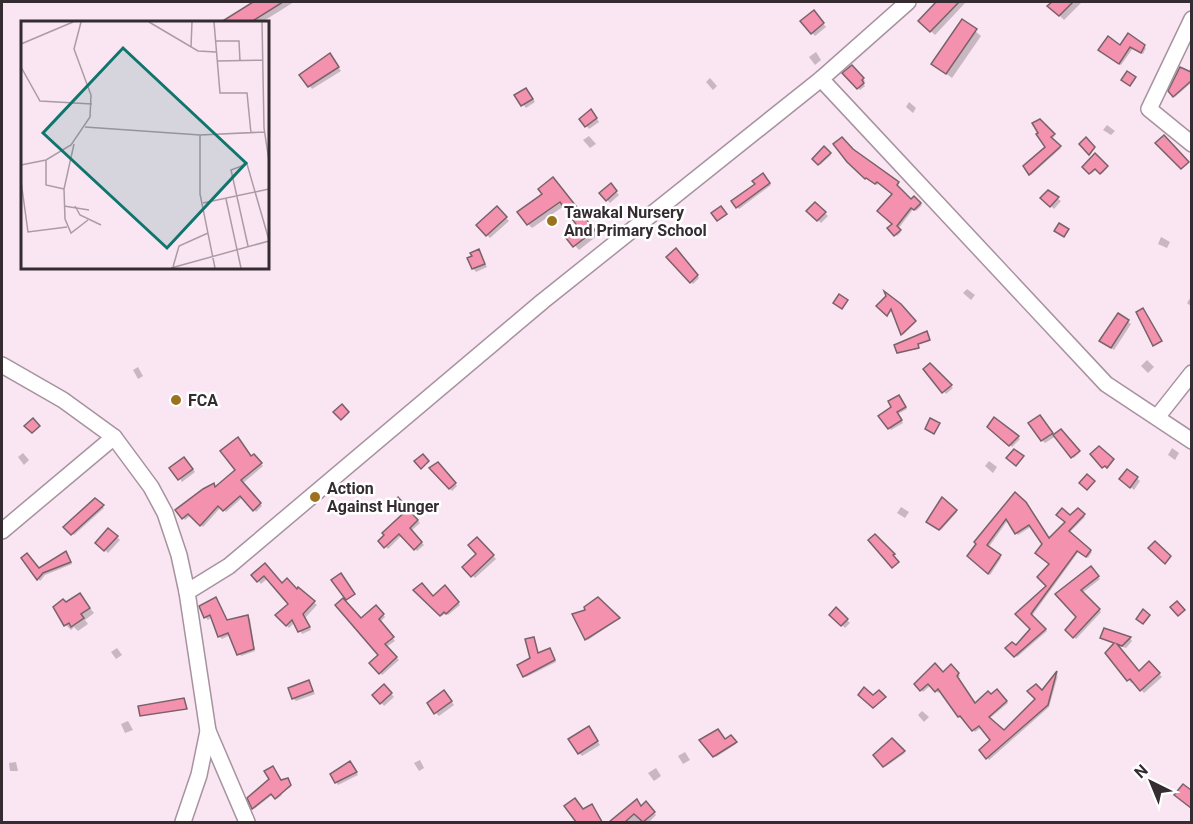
<svg xmlns="http://www.w3.org/2000/svg" width="1193" height="824" font-family="Roboto,sans-serif">
<style>
.shadow{fill:#0003}
.building{fill:#f391af;stroke:#786268;stroke-width:1.5}
.lines{fill:none;stroke-linecap:round;stroke-linejoin:round}
.minor-casing{stroke:#a7939f;stroke-width:18}
.minor{stroke:#fff;stroke-width:15}
.poi-dot{fill:#9b7320;stroke:#fff;stroke-width:2}
.labels{text-anchor:middle;stroke-width:5;stroke-linejoin:round;paint-order:stroke}
.poi-label{font-size:16px;font-weight:bold;fill:#342c31;stroke:#fff;text-anchor:start}
.inset-road{fill:none;stroke:#ab9ba5;stroke-width:1.5}
.view{fill:#0f766e;fill-opacity:0.15;stroke:#0f766e;stroke-width:3}
.inset-edge{fill:none;stroke:#342c31;stroke-width:3}
</style>
<rect width="100%" height="100%" fill="#fae5f2"/>
<g class="shadow">
<path d="M258,2H299H294L262,22H228L227,20Z"/>
<path d="M938,2H966L935,35L920,21Z"/>
<path d="M1054,2H1082L1064,20L1050,6Z"/>
<path d="M816,15L826,27L815,36L812,33Z"/>
<path d="M963,21L981,36L952,78L933,64Z"/>
<path d="M1144,46L1146,48L1143,54L1133,48L1121,65L1102,52L1120,47Z"/>
<path d="M816,52L821,60L815,65L809,57Z"/>
<path d="M330,55L341,71L312,89L301,75Z"/>
<path d="M852,67L865,81L863,83L865,86L860,90L844,73Z"/>
<path d="M1192,67V82L1175,97L1170,91Z"/>
<path d="M710,78L717,86L713,90L706,82Z"/>
<path d="M529,92L535,102L526,108L516,95Z"/>
<path d="M909,102L916,108L913,113L906,107Z"/>
<path d="M594,114L599,122L589,129L581,119Z"/>
<path d="M1039,121L1055,136L1051,139L1061,148L1031,175L1025,166L1047,147L1040,133Z"/>
<path d="M1107,125L1115,131L1111,135L1103,130Z"/>
<path d="M589,136L596,144L590,148L583,140Z"/>
<path d="M824,148L831,155L820,165L814,159Z"/>
<path d="M853,151L898,183L897,188L911,201L914,198L922,205L916,211L914,208L898,229L901,232L897,236L889,228L894,224V194L879,182L877,185L860,174Z"/>
<path d="M1095,155L1107,168L1102,174L1097,169L1091,174L1084,167Z"/>
<path d="M765,177L771,185L739,209L737,207Z"/>
<path d="M557,184L598,235L579,250L567,237L580,228L564,206L532,228L528,224Z"/>
<path d="M610,185L619,195L610,203L601,193Z"/>
<path d="M1048,192L1061,201L1054,209L1042,198Z"/>
<path d="M815,204L828,216L821,223L809,211Z"/>
<path d="M497,208L509,221L490,238L478,225Z"/>
<path d="M1161,237L1170,242L1167,248L1158,244Z"/>
<path d="M676,250L699,278L693,284L668,257Z"/>
<path d="M478,251L487,267L476,272L473,268Z"/>
<path d="M967,289L975,295L971,300L963,293Z"/>
<path d="M1192,295V307L1187,303Z"/>
<path d="M888,297L915,323L903,335L893,309L888,315L879,306Z"/>
<path d="M1119,315L1131,324L1114,350L1101,341Z"/>
<path d="M927,334L930,341L918,345L919,349L899,352Z"/>
<path d="M1147,360L1154,367L1148,373L1141,366Z"/>
<path d="M930,365L953,388L946,394L925,369Z"/>
<path d="M138,367L143,376L138,379L133,370Z"/>
<path d="M901,399L907,409L898,414L903,423L891,430L889,428L893,407Z"/>
<path d="M1043,419L1054,436L1061,431L1080,452L1074,458L1056,436L1045,443L1042,440Z"/>
<path d="M989,427L1018,437L1020,439L1012,447Z"/>
<path d="M1172,448L1179,453L1175,460L1168,455Z"/>
<path d="M23,453L29,460L24,465L18,457Z"/>
<path d="M254,456L263,466L243,483L262,506L256,512L243,497L226,512L221,507L203,527L191,515L185,520L177,510L216,488Z"/>
<path d="M989,461L997,467L993,473L985,466Z"/>
<path d="M187,462L195,472L182,482L180,479Z"/>
<path d="M438,464L457,486L452,491L431,469Z"/>
<path d="M1128,471L1140,481L1134,490L1121,479Z"/>
<path d="M1016,494L1050,540L1078,510L1085,517L1069,533L1092,552L1088,558L1079,551L1034,613L1032,617L1047,631L1017,657L1007,648H1016L1032,629L1017,614L1048,586L1051,564L1044,544L1032,526L1018,535L1008,520L988,548L1001,558L990,575L969,556Z"/>
<path d="M943,499L957,512L941,530L929,523Z"/>
<path d="M95,500L104,508L74,535L65,527Z"/>
<path d="M398,500L420,523L411,531L424,545L417,551L402,535L388,549L380,541L404,515L394,504Z"/>
<path d="M901,507L909,512L905,518L897,513Z"/>
<path d="M109,530L120,540L108,553L97,542Z"/>
<path d="M477,539L496,559L475,578L464,567L478,554Z"/>
<path d="M66,553L72,564L45,575L40,581L23,558L39,570Z"/>
<path d="M265,565L282,585L297,591L298,589L317,605L305,618L311,630L302,634L295,622L289,628L277,615L290,604L268,578L261,584L253,575Z"/>
<path d="M1091,568L1100,579L1082,593L1101,612L1076,639L1067,630L1078,617L1057,595Z"/>
<path d="M445,587L460,605L448,615L446,613L442,616L415,590L433,598Z"/>
<path d="M79,595L94,613L85,620L88,624L78,631L74,627L71,630L66,625V604Z"/>
<path d="M598,598L619,619L588,640L574,615L586,611Z"/>
<path d="M216,599L228,622L248,616L250,619L255,651L241,656L230,635L222,639L219,636L212,617L208,620L205,617Z"/>
<path d="M376,607L385,617L380,622L395,641L386,647L399,660L382,675L371,663L381,655L361,620Z"/>
<path d="M836,609L850,623L845,628L831,615Z"/>
<path d="M534,638L539,655L551,652L556,662L526,677L524,676L532,659Z"/>
<path d="M1102,638H1130L1132,641L1126,648L1116,645L1139,673L1149,663L1162,677L1144,693L1133,681L1131,683L1129,680L1107,653L1115,644Z"/>
<path d="M117,648L122,655L116,659L111,652Z"/>
<path d="M951,666L960,676L957,678L975,705L997,691L1008,703L989,719L1004,732L1058,675L1049,707L989,760L981,750L992,740L982,727L975,732L963,717L959,716L941,690L938,693L931,685L923,692L916,684L943,674Z"/>
<path d="M309,682L315,694L296,701L293,698Z"/>
<path d="M384,686L394,697L384,706L375,695Z"/>
<path d="M447,695L454,705L439,716L436,713Z"/>
<path d="M922,711L929,717L924,722L918,715Z"/>
<path d="M128,721L133,730L125,733L121,724Z"/>
<path d="M591,731L600,745L582,756L579,753Z"/>
<path d="M731,737L736,744L716,757L702,740L725,741Z"/>
<path d="M892,740L905,753L885,767L875,755Z"/>
<path d="M685,752L690,760L683,764L678,756Z"/>
<path d="M420,760L424,768L419,771L414,763Z"/>
<path d="M16,762L18,771H10L9,763Z"/>
<path d="M352,765L358,775L338,785L336,782Z"/>
<path d="M656,768L661,776L654,781L648,773Z"/>
<path d="M271,780L289,781L291,787L280,793L282,795L277,799L272,795L254,809L249,798Z"/>
<path d="M637,801L642,807L646,803L656,815L650,821L651,822H611Z"/>
<path d="M566,806L583,811L594,808L603,822H577Z"/>
</g>
<g class="building">
<path d="M253,2H283L251,22H221Z"/>
<path d="M936,2H959L930,32L918,21Z"/>
<path d="M1052,2H1073L1059,16L1047,6Z"/>
<path d="M814,10L824,23L811,34L800,21Z"/>
<path d="M962,19L977,29L946,74L931,64Z"/>
<path d="M1128,33L1145,45L1141,53L1130,47L1119,64L1098,50L1108,36L1120,45Z"/>
<path d="M330,53L339,67L308,87L299,75Z"/>
<path d="M852,65L864,78L862,80L864,83L857,89L842,73Z"/>
<path d="M1180,67L1191,72V81L1173,97L1168,91Z"/>
<path d="M1127,71L1136,77L1130,86L1121,80Z"/>
<path d="M526,88L533,99L521,106L514,95Z"/>
<path d="M591,109L597,118L585,127L579,119Z"/>
<path d="M1040,119L1055,134L1051,137L1061,146L1029,175L1023,166L1045,147L1036,134L1038,133L1032,123Z"/>
<path d="M1164,135L1189,162L1181,169L1155,143Z"/>
<path d="M842,137L853,149L899,182L897,185L911,199L914,196L921,203L914,210L911,208L897,226L901,230L894,236L887,228L892,224L877,211L892,194L877,182L875,184L866,178L865,179L847,162L833,144Z"/>
<path d="M1086,137L1095,147L1089,155L1079,144Z"/>
<path d="M824,146L831,153L818,165L812,159Z"/>
<path d="M1095,153L1108,166L1100,174L1095,169L1089,174L1082,167Z"/>
<path d="M763,173L770,183L736,208L731,201L755,184L752,181Z"/>
<path d="M553,177L595,230L573,247L565,237L578,227L560,202L527,225L517,212L542,194L538,189Z"/>
<path d="M611,183L617,191L606,201L599,193Z"/>
<path d="M1048,190L1059,197L1050,207L1040,198Z"/>
<path d="M815,202L826,212L817,221L806,211Z"/>
<path d="M497,206L507,217L486,236L476,225Z"/>
<path d="M721,206L727,214L717,221L711,213Z"/>
<path d="M1059,223L1069,229L1064,237L1054,231Z"/>
<path d="M676,248L698,275L690,283L666,257Z"/>
<path d="M479,249L485,264L472,269L467,258L472,256L470,253Z"/>
<path d="M884,291L901,304L916,321L901,335L891,309L887,316L876,306L886,296Z"/>
<path d="M839,294L848,300L842,309L833,303Z"/>
<path d="M1143,308L1162,341L1153,346L1136,312Z"/>
<path d="M1118,313L1129,320L1111,348L1099,341Z"/>
<path d="M927,331L930,340L918,344L919,348L897,353L894,345Z"/>
<path d="M930,363L952,385L942,393L923,369Z"/>
<path d="M899,395L906,407L897,412L902,420L888,429L878,416L891,407L888,401Z"/>
<path d="M342,404L349,412L341,420L333,412Z"/>
<path d="M1040,415L1053,433L1041,441L1028,423Z"/>
<path d="M994,417L1019,436L1009,446L987,427Z"/>
<path d="M33,418L40,426L32,433L24,426Z"/>
<path d="M930,418L940,423L934,434L925,429Z"/>
<path d="M1061,429L1080,451L1071,458L1053,435Z"/>
<path d="M238,437L251,456L254,454L262,463L241,480L261,503L253,511L240,496L223,511L218,506L200,526L188,514L182,519L175,510L203,489L214,483L215,487L235,470L220,451Z"/>
<path d="M1099,446L1114,459L1107,468L1105,466L1102,468L1090,454Z"/>
<path d="M1014,449L1024,456L1016,466L1006,458Z"/>
<path d="M423,454L429,461L421,469L414,461Z"/>
<path d="M184,457L193,469L178,480L169,468Z"/>
<path d="M438,462L456,483L449,489L429,468Z"/>
<path d="M1127,469L1138,477L1130,488L1119,479Z"/>
<path d="M1087,474L1095,481L1087,490L1079,483Z"/>
<path d="M1015,492L1026,502L1049,538L1065,522L1056,515L1062,508L1070,515L1078,508L1085,514L1069,531L1091,550L1086,557L1077,551L1033,611L1031,614L1046,629L1014,657L1005,648L1012,642L1016,645L1030,629L1015,614L1046,586L1037,577L1049,564L1035,553L1042,544L1029,525L1015,534L1006,519L987,545L1001,555L988,574L967,556L976,544L974,542Z"/>
<path d="M398,497L407,507L400,513L391,504Z"/>
<path d="M942,497L957,510L939,530L926,522Z"/>
<path d="M95,498L104,505L71,535L63,527Z"/>
<path d="M408,509L418,520L410,528L422,542L414,550L399,534L384,548L378,541L384,535L382,533Z"/>
<path d="M108,528L118,536L104,551L95,543Z"/>
<path d="M875,534L895,554L893,555L899,562L892,568L868,540Z"/>
<path d="M477,537L494,555L471,577L462,567L476,554L468,545Z"/>
<path d="M1155,541L1171,556L1165,564L1148,548Z"/>
<path d="M66,551L71,562L43,573L37,580L21,558L27,553L39,568Z"/>
<path d="M265,563L282,583L287,578L297,589L298,587L315,601L303,614L310,627L298,632L292,620L286,626L275,615L288,604L264,576L257,582L251,575Z"/>
<path d="M1091,566L1099,576L1081,590L1100,609L1073,638L1065,630L1076,617L1055,594Z"/>
<path d="M341,573L355,594L346,600L331,580Z"/>
<path d="M422,583L433,596L445,585L459,602L446,614L444,612L440,616L413,590Z"/>
<path d="M80,593L90,608L81,614L84,618L71,627L69,623L64,626L53,607L63,599L66,602Z"/>
<path d="M216,597L227,620L248,615L254,649L237,655L228,633L218,637L210,615L204,618L199,606Z"/>
<path d="M598,597L620,618L585,640L572,614L585,610L584,607Z"/>
<path d="M343,598L361,618L376,605L384,614L379,619L394,637L385,644L397,657L379,674L369,663L378,655L335,605Z"/>
<path d="M1177,601L1185,610L1178,616L1170,607Z"/>
<path d="M836,607L848,619L841,626L829,615Z"/>
<path d="M1143,609L1150,615L1143,624L1136,619Z"/>
<path d="M1104,628L1131,637L1122,646L1117,644L1139,671L1149,661L1160,673L1140,691L1130,679L1127,681L1105,653L1114,643L1100,638Z"/>
<path d="M534,637L538,653L550,648L555,660L523,677L517,665L530,658L525,639Z"/>
<path d="M935,663L943,672L951,664L959,673L957,676L975,703L988,691L991,694L997,689L1007,701L989,717L1004,730L1035,699L1027,691L1036,684L1042,690L1057,671L1048,705L986,759L979,750L990,740L979,726L972,731L960,716L958,717L938,689L935,692L928,684L920,691L914,684Z"/>
<path d="M309,680L313,691L292,699L288,688Z"/>
<path d="M384,684L392,693L380,704L372,695Z"/>
<path d="M864,687L873,695L879,690L886,697L873,708L858,695Z"/>
<path d="M444,690L452,701L434,714L427,703Z"/>
<path d="M184,698L187,709L140,716L138,706Z"/>
<path d="M589,726L598,741L578,754L568,739Z"/>
<path d="M718,729L725,739L731,735L737,742L713,757L699,740Z"/>
<path d="M892,738L905,751L883,767L873,755Z"/>
<path d="M350,761L357,772L335,783L330,774Z"/>
<path d="M273,766L281,780L288,778L291,785L275,799L271,794L252,809L247,798L269,779L264,771Z"/>
<path d="M1183,784L1191,790V808L1174,795Z"/>
<path d="M575,798L583,809L592,804L602,822H576L564,806Z"/>
<path d="M637,799L641,806L646,801L655,812L643,822L634,814L625,822H609Z"/>
</g>
<g class="lines">
<g class="minor-casing">
<g id="minor">
<path d="M1192,19L1149,109L1192,144"/>
<path d="M821,79L1106,384L1192,441"/>
<path d="M2,365L63,400L114,437L151,487L165,513L179,555L187,592L208,731L199,775L183,822"/>
<path d="M1158,416L1192,373"/>
<path d="M2,531L114,437"/>
<path d="M187,592L229,566L543,301L821,79L908,2"/>
<path d="M208,731L247,822"/>
</g>
</g>
<use href="#minor" class="minor"/>
</g>
<g class="poi-dot">
<circle cx="552" cy="221" r="6"/>
<circle cx="176" cy="400" r="6"/>
<circle cx="315" cy="497" r="6"/>
</g>
<g class="labels">
<g class="poi-label">
<text x="564" y="218">Tawakal Nursery<tspan x="564" dy="18">And Primary School</tspan></text>
<text x="188" y="406">FCA</text>
<text x="327" y="494">Action<tspan x="327" dy="18">Against Hunger</tspan></text>
</g>
</g>
<g transform="translate(21 21)">
<rect width="248" height="248" fill="#fae5f2"/>
<path class="inset-road" d="M128,1L177,30L195,31M193,1L199,72H226L230,112M241,1L243,107L248,140M194,20H218L219,40M0,23L52,1M170,26L171,1M196,40L242,39M0,46L19,80L71,83M64,106L179,114L243,111M179,114V173L194,247M53,123L43,168L44,198L50,212L67,199M25,139V164L43,168M0,144L25,139L50,124L69,96L70,74L53,28L60,1M0,160L7,211L46,206M205,178L220,247M182,182L248,168M43,185L68,189M54,185L59,194L80,204M227,225L210,149L226,143L248,219M152,246L158,225L187,212M150,247L248,220"/>
<path class="view" d="M102,27L225,142L146,227L22,112Z"/>
<rect width="248" height="248" class="inset-edge"/>
</g>
<rect width="1193" height="824" fill="none" stroke="#342c31" stroke-width="6"/>
<g transform="translate(1151 782) rotate(317)" stroke="#ffffff" stroke-width="4.5" paint-order="stroke">
<path d="M0-4.5L10 22L0 15L-10 22Z" fill="#342c31"/>
<text y="-9" font-size="16" font-weight="bold" text-anchor="middle" fill="#342c31">N</text>
</g>
</svg>
